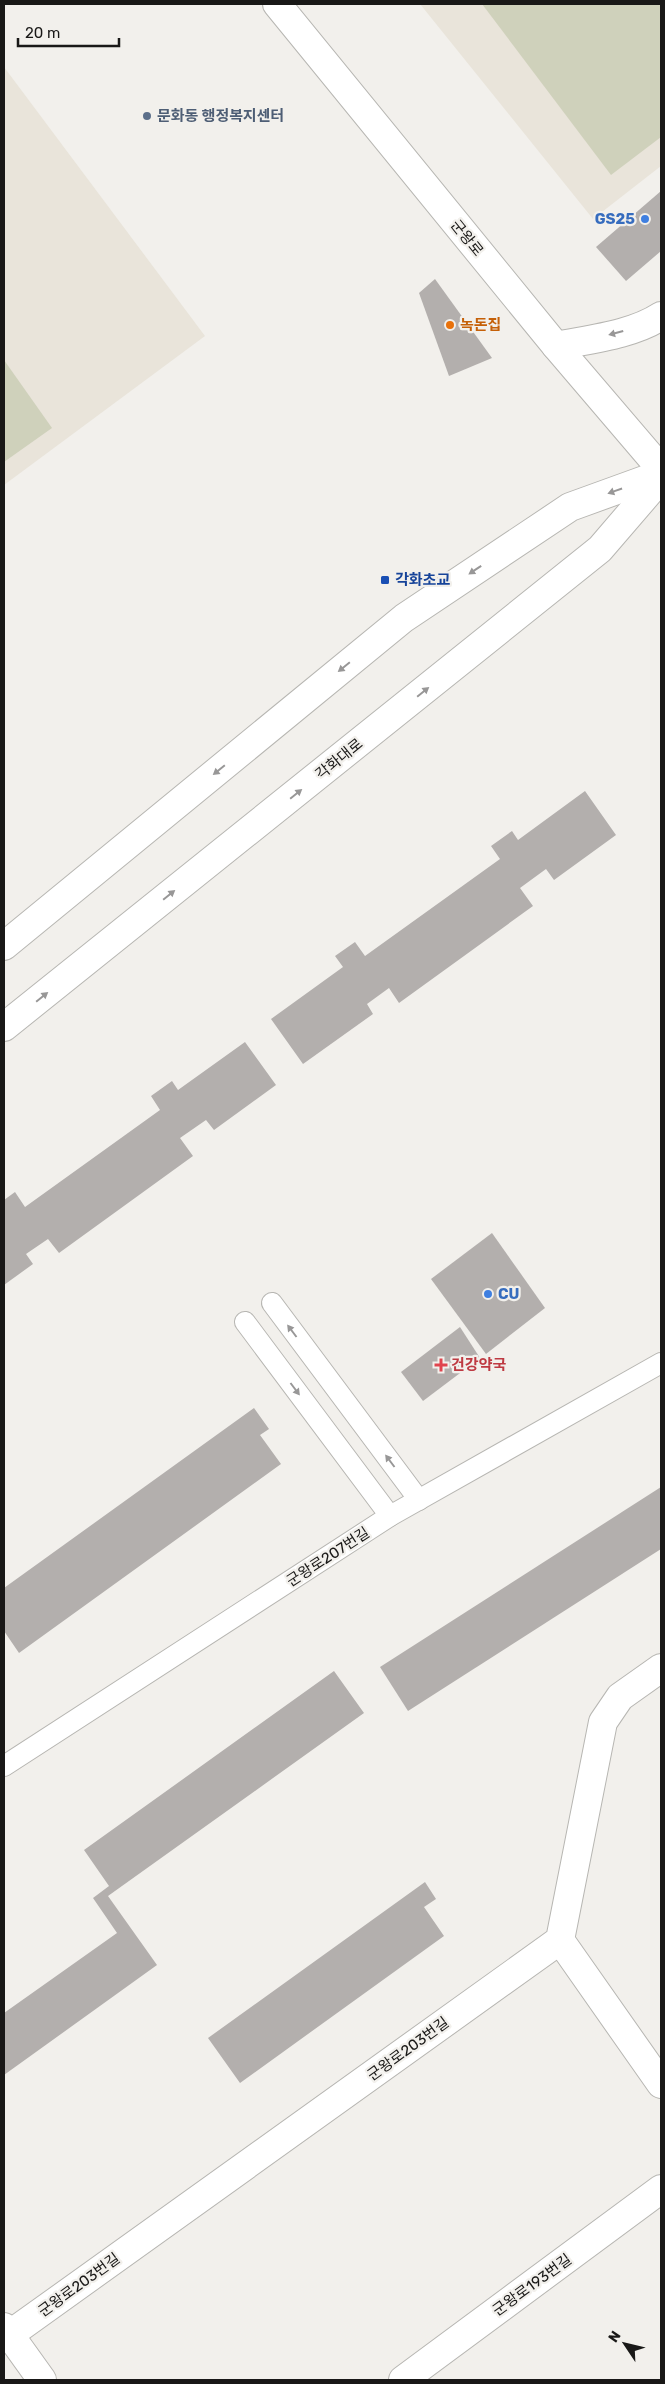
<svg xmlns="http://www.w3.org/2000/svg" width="665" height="2384" font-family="Rubik,'Noto Sans KR',sans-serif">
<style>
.built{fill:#e9e4da}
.green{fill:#cfd1bb}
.building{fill:#b3afad}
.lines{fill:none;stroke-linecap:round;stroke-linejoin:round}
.service-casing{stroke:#b7b6b2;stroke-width:22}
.minor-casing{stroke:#b7b6b2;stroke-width:30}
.tertiary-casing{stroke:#b7b6b2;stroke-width:30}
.secondary-casing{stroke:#b7b6b2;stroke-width:30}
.primary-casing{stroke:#b7b6b2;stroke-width:30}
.service{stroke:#fff;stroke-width:20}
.minor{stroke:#fff;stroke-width:28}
.tertiary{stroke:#fff;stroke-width:28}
.secondary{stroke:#fff;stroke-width:28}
.primary{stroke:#fff;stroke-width:28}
.oneway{fill:#989797}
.service-dot{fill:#5c6f8a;stroke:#f2f0ec;stroke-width:2}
.shop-dot{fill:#3f7fe0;stroke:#f2f0ec;stroke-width:2}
.food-dot{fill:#e8710a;stroke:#f2f0ec;stroke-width:2}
.transit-dot{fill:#1a4fb4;stroke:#f2f0ec;stroke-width:2}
.health-dot{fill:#e0444e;stroke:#f2f0ec;stroke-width:2}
.labels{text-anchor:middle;stroke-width:4.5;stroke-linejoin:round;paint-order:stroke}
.service-label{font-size:15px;font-weight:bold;fill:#4e5e75;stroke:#f2f0ec;text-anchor:start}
.shop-label{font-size:15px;font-weight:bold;fill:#366cbe;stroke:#f2f0ec;text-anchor:end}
.street-label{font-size:15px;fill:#191817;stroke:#f2f0ec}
.food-label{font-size:15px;font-weight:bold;fill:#c56008;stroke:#f2f0ec;text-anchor:start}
.transit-label{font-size:15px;font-weight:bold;fill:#164399;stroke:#f2f0ec;text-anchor:start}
.health-label{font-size:15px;font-weight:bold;fill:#be3a42;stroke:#f2f0ec;text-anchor:start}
</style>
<rect width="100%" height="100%" fill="#f2f0ec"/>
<g class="built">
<path d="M420,4H661V166L593,219Z"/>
<path d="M4,67L205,336L4,485Z"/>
</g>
<g class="green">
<path d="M482,4H661V137L611,175Z"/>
<path d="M4,360L52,428L4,462Z"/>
</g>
<g class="building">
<path d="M661,191V251L626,281L596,247Z"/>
<path d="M435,279L492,358L449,376L419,293Z"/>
<path d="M585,791L616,835L554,880L546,869L520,888L533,906L399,1003L389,988L367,1004L373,1014L303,1064L271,1019L343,967L335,956L355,942L365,956L500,859L491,846L512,831L518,840Z"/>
<path d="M245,1042L276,1085L214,1130L206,1120L180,1138L193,1156L59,1253L48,1239L26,1254L33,1264L4,1285V1200L15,1192L25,1207L160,1110L151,1096L172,1081L178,1090Z"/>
<path d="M492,1233L545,1308L486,1354L431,1279Z"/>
<path d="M460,1327L480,1358L423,1401L401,1372Z"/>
<path d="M254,1408L269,1429L260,1435L281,1464L19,1653L4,1631V1588Z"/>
<path d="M661,1487V1549L408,1711L380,1667Z"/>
<path d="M334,1671L364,1713L108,1896L157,1965L4,2075V2013L117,1933L93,1898L109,1886L84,1850Z"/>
<path d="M425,1882L436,1899L424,1907L444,1936L240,2083L208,2038Z"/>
</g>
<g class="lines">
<g class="service-casing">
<g id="service">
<path d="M272,1303L419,1500"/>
<path d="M245,1322L390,1516"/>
<path d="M4,1766L390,1516L661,1363"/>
</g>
</g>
<g class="minor-casing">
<g id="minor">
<path d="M556,346C590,339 632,335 661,316"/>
<path d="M560,1940L661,2084"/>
<path d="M9,2335L560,1940L603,1722L620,1697L661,1668"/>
<path d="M403,2380L661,2189"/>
</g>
</g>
<g class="tertiary-casing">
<path id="tertiary" d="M4,2327L42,2380"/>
</g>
<g class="secondary-casing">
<path id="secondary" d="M277,4L556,346L661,469"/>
</g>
<g class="primary-casing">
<g id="primary">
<path d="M4,946L404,618L570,507L661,474"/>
<path d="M4,1027L600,549L661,478"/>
</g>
</g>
<use href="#service" class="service"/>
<use href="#minor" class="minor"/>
<use href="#tertiary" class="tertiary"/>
<use href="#secondary" class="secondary"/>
<use href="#primary" class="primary"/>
</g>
<defs><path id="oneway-solid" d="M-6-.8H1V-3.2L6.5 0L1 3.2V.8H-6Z" transform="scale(1.25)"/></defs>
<g class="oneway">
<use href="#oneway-solid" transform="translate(616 333) rotate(165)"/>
<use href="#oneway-solid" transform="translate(615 491) rotate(161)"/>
<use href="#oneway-solid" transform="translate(475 570) rotate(146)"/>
<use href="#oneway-solid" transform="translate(344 667) rotate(141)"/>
<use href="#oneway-solid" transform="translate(423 692) rotate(-39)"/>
<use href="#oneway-solid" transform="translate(219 770) rotate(141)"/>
<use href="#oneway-solid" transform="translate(296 794) rotate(-39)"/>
<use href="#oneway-solid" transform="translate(169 895) rotate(-39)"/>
<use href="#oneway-solid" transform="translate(42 997) rotate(-39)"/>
<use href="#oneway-solid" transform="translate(292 1331) rotate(-127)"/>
<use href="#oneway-solid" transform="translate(295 1389) rotate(53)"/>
<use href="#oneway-solid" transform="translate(390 1461) rotate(-127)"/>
</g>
<circle class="service-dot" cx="147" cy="116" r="5"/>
<g class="shop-dot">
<circle cx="645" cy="219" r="5"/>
<circle cx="488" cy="1294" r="5"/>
</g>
<circle class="food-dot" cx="450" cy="325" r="5"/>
<rect class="transit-dot" x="380" y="575" width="10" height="10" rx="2.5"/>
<path class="health-dot" d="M438.5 1357.5h5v5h5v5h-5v5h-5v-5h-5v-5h5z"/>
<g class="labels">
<g class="service-label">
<text x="157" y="121">문화동 행정복지센터</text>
</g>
<g class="shop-label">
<text x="635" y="224">GS25</text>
<text x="498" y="1299" text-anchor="start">CU</text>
</g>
<g class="street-label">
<text transform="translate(467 238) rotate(51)" y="5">군왕로</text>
<text transform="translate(339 759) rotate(-39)" y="5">각화대로</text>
<text transform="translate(328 1557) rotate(-33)" y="5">군왕로207번길</text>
<text transform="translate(408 2049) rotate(-36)" y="5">군왕로203번길</text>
<text transform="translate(79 2285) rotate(-36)" y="5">군왕로203번길</text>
<text transform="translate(532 2285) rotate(-36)" y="5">군왕로193번길</text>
</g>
<g class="food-label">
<text x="460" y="330">녹돈집</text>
</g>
<g class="transit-label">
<text x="395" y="585">각화초교</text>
</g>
<g class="health-label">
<text x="451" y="1370">건강약국</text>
</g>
</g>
<rect width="665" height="2384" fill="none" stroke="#191817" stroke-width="10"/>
<g transform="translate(625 2344) rotate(305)" stroke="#f2f0ec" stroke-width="4" paint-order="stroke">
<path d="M0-4L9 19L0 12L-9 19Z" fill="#191817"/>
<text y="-8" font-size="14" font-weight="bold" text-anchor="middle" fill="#191817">N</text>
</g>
<path d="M18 38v8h101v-8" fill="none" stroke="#191817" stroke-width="2.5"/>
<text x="25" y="38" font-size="15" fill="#191817" stroke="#f2f0ec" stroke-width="4" paint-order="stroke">20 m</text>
</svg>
